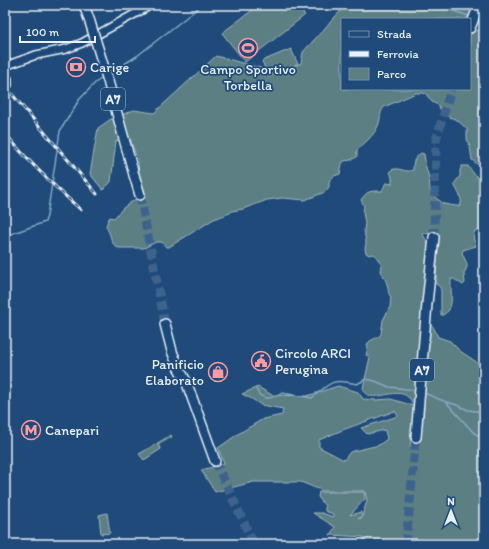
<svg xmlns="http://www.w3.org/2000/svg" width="489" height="549" font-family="Itim,sans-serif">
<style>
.green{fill:#5c7f84;stroke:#a2b8be;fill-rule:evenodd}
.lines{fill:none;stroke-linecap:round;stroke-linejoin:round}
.stream{stroke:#86aac4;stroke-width:1.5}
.highway-tunnel{stroke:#3d638d;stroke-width:9;stroke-dasharray:9 4.5;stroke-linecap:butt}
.secondary-casing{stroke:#e8f1f8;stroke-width:10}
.highway-casing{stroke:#e8f1f8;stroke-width:12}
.secondary{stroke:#1f4a7a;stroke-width:7}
.highway{stroke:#1f4a7a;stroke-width:9}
.rail-casing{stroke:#e8f1f8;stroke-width:3}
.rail{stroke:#1f4a7a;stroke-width:1.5;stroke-dasharray:4.5;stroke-linecap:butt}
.highway-bridge-casing{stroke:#e8f1f8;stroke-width:12;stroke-linecap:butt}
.highway-bridge{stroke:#1f4a7a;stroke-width:9}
.labels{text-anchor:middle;stroke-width:3.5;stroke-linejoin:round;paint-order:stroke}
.shield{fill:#1f4a7a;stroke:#acbfd2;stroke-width:1}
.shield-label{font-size:13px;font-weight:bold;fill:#e8f1f8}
.poi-label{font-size:14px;fill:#e8f1f8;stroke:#1f4a7a;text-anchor:start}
</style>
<rect width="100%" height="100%" fill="#1f4a7a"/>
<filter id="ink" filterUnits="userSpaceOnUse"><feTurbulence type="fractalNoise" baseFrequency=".025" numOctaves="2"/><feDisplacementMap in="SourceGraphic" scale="8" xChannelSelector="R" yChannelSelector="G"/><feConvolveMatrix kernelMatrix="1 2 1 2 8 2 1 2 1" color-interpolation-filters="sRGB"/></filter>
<g filter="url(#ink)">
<g class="green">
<path d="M259,5H296L305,15L245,62L222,33Z"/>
<path d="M346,5H470L472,14L470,19H342V89H470V27L484,33V167L477,164L472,160L470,147L467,139V129L457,120L445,115L441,111L438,105L432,102L426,94L423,93H416L384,107C379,113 381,120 378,126C375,134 363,145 357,150V157L351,160L344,161L342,164L340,174L334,176L329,181V187L325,192L305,200L282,198L267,200L243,209L232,211L230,213L214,219L169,247H166L162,242H156L144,248H119L116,247L112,242L110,235L106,226L108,220L110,217L114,218L116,216L123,208L134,200L143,195V189L139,174L138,161L129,136L116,141L111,182L103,190L90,174L98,128L111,119L134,110L154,113L216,56L261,68L266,78L301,63L303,52Z"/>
<path d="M291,49L298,64L268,76L262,61Z"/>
<path d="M421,153L424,154L426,168L429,177L430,190L431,193L436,198L444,204L456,206H460C464,199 457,191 454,184L460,176V170L462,166H468L474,174L479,178L484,187V233L479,230L475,231C472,236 474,241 476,246L463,250L462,253L467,264V267L464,274L465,283L463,285L454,279H451C450,288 454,303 448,311C446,313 444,314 443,315H441V291L440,287L436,284L438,234L422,233L428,243L421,321C433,323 433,326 438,337L450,341L460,351L484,367V544H364V537L330,535L335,527L313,513H322L333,517V514L325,511V506L318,497L319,492H364L365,499L350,515L361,512L362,517L358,519L363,517V513L367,501L365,491H323L301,482H253L215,492L201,470L224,464L218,448L238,434L263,419L282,415L283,409L261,405L252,399L242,394L258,387L272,395L307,396L338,386L358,392L363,399L375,400L391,399L414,406C413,404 411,400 409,398C398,386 377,402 366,394C366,393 363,389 363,388L370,357L366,355L368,347L367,344L370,341L378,337L381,334L383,320L390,307L391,297C387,292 389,290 387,284C385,276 379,275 382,265C380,261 377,259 375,255L372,254L369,255L366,253L365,249L366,243L364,230L365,223L363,213L364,206L361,200C368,190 370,191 382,191C384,188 384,185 386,183L392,184V178L390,171C398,165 405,174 413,170C413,160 414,159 421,153ZM415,407H424L419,449L410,446ZM395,411L398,416L361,428L367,434L385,430L387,439L379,445L350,452L344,460L319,447V440L345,429Z"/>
<path d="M171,435L172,437L158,445L161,449L144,460L139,454Z"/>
<path d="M107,513L110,533L101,534L99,515Z"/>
</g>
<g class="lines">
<g class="stream">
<path d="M445,5L457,12L471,17"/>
<path d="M478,19L484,21"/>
<path d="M110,73L137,56L202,5"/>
<path d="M5,236L45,222L47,216L60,131L79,100L95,83L104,77"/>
<path d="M256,388C257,391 258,394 261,396C267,400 277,397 282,393L312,398C331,382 332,378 357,384L366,379L375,381L389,387L416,390"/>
<path d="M424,393L446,402L473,432L484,439"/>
<path d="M447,402L457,405L468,410L484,412"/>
</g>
<g class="highway-tunnel">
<path d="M140,195L165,324"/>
<path d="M434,237L436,140L451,89"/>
<path d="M215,461L254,544"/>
<path d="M406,544L416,437"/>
</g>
<g class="secondary-casing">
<g id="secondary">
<path d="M5,66L36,55L66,49L82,43L151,5"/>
<path d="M5,76L8,79V85"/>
</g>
</g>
<g class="highway-casing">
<g id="highway">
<path d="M84,5L90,22"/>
<path d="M470,28L479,5"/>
<path d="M134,175L140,195"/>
<path d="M165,324L172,351L178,367L186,381L215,461"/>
<path d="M416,437L427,304L434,237"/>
</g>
</g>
<use href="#secondary" class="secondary"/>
<use href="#highway" class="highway"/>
<g class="rail-casing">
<g id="rail">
<path d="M5,86L97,194"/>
<path d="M5,133C27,161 54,186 81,210"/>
</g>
</g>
<use href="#rail" class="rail"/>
<g class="highway-bridge-casing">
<path id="highway-bridge" d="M90,22L108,81L134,175"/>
</g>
<use href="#highway-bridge" class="highway-bridge"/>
</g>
</g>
<defs>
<g id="stadium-ring" transform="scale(1)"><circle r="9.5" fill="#1f4a7a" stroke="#ff9aa2" stroke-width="1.5"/><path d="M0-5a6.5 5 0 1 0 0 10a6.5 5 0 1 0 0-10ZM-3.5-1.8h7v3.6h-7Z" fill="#ff9aa2"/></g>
<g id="bank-ring" transform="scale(1)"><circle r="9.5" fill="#1f4a7a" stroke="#ff9aa2" stroke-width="1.5"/><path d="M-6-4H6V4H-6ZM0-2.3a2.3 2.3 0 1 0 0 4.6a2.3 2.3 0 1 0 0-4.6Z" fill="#ff9aa2"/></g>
<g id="civic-ring" transform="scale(1)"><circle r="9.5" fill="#1f4a7a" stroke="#ff9aa2" stroke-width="1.5"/><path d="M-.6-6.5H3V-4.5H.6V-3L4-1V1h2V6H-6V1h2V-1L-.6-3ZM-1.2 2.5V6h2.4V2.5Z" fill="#ff9aa2"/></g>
<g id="shop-ring" transform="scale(1)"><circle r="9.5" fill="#1f4a7a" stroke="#ff9aa2" stroke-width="1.5"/><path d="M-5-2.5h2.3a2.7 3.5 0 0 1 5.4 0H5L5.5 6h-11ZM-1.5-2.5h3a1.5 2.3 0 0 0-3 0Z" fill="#ff9aa2"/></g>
<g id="metro-ring" transform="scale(1)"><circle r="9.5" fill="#1f4a7a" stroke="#ff9aa2" stroke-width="1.5"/><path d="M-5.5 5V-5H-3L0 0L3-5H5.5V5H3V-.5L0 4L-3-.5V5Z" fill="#ff9aa2"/></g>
</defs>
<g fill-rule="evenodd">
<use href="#stadium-ring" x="248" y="48"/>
<use href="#bank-ring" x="76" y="67"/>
<use href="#civic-ring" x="261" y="361"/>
<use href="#shop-ring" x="218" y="372"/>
<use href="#metro-ring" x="31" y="430"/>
</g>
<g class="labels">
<g class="shield">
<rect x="101" y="88" width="24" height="22" rx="3"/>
<rect x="410" y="359" width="24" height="22" rx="3"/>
</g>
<g class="shield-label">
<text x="113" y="104">A7</text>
<text x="422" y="375">A7</text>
</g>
<g class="poi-label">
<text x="90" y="72">Carige</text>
<text x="248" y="74" text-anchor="middle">Campo Sportivo<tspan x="248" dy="16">Torbella</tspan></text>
<text x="275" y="358">Circolo ARCI<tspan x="275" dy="16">Perugina</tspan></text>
<text x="204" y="369" text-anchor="end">Panificio<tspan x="204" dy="16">Elaborato</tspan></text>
<text x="45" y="435">Canepari</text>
</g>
</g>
<rect width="489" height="549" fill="none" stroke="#1f4a7a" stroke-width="20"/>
<rect x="10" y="10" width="469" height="529" fill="none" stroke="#e8f1f8" stroke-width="1.5" filter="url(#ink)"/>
<rect x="341" y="18" width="130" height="72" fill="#1f4a7a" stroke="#6f8dac"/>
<rect x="349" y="31" width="20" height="6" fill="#1f4a7a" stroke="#6f8dac"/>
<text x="377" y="38" font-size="12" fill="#e8f1f8">Strada</text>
<rect x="349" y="51" width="20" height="6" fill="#e8f1f8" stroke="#6f8dac"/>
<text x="377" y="58" font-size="12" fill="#e8f1f8">Ferrovia</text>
<rect x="349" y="68" width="20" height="12" fill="#5c7f84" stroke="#6f8dac"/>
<text x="377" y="78" font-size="12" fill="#e8f1f8">Parco</text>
<g transform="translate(451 511)" stroke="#1f4a7a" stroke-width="3" paint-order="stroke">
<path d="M0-3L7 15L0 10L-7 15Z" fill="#e8f1f8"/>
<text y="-6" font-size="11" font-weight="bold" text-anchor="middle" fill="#e8f1f8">N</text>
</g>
<path d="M20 36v6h75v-6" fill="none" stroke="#e8f1f8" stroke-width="2"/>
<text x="26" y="36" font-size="12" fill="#e8f1f8" stroke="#1f4a7a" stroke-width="3" paint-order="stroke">100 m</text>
</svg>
